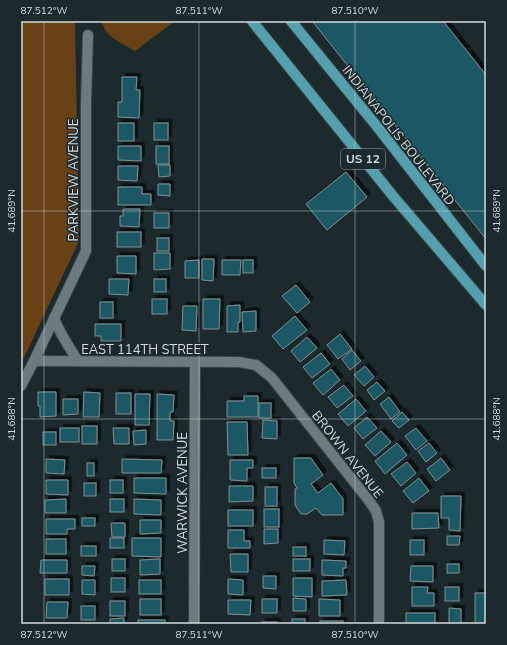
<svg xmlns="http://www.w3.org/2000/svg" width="507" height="645" font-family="'Nunito Sans',sans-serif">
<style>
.green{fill:#694117}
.building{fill:#1d5964;stroke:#7e8f92;filter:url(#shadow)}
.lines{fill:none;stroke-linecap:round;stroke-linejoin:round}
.minor-casing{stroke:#3a4649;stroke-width:12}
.major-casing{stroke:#3a4649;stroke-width:12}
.minor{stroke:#6b7b7f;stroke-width:10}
.major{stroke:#54a0ae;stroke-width:10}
.ticks{fill:none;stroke:#d2dadc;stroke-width:1;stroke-opacity:0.45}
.labels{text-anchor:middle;stroke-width:3;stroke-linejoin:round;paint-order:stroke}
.shield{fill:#1c2a2d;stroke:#9ba5a8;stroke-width:1}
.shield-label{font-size:12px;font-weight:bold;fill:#d2dadc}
.street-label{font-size:13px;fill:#d2dadc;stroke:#1c2a2d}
.neatline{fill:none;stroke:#d2dadc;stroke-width:1.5}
.ticks-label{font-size:10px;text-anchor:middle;fill:#d2dadc}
</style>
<defs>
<filter id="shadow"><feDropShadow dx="3.5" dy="-3.5" stdDeviation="0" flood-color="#0009"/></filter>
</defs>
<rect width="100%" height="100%" fill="#1c2a2d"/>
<g class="green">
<path d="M21,21H75L79,241L21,364Z"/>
<path d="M101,21H175L135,51L114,39L106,32Z"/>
</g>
<g class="building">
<path d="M312,21H443L486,75V239Z"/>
<path d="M122,77H137L136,90H140L139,118L118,117V102H122Z"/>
<rect x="118" y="123" width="16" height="18"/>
<rect x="154" y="123" width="14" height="17"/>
<path d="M118,146H141V161L118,160Z"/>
<rect x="156" y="146" width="13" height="18"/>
<path d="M158,165H170V176L159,177Z"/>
<path d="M118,166H138L137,181L118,180Z"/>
<path d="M346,172L367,197L327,230L306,204Z"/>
<path d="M158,184H170V196L158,195Z"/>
<path d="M118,187H142V194H151V205H118Z"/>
<path d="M123,209H140L139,227L120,226V216H123Z"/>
<rect x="154" y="213" width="15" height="15"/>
<rect x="117" y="232" width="24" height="15"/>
<rect x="157" y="238" width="12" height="13"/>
<path d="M154,253H170V269L154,270Z"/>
<path d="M117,256H136V274L117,273Z"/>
<path d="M202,259H214L213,281L202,280Z"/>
<path d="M199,260V278H185V261Z"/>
<path d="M222,260H241L240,275H222Z"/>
<rect x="243" y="260" width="10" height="13"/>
<path d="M109,279H129L128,295L109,294Z"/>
<rect x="154" y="279" width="12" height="13"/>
<path d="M296,285L310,302L297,313L282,296Z"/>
<rect x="152" y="299" width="15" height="15"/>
<path d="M203,299H220L219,329H203Z"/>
<rect x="100" y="302" width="13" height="16"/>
<path d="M240,305V322H238V332H227V306Z"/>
<path d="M183,306H197L196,331L182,330Z"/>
<path d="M256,311V331L243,332L242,312Z"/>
<path d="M295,316L307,330L283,349L272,336Z"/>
<path d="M95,324H121V341H101V336H95Z"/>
<path d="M340,334L352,349L338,359L327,345Z"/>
<path d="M307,337L317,348L300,362L291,351Z"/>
<path d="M352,350L361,361L350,370L342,359Z"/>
<path d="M321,353L330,364L312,378L303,367Z"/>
<path d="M365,366L374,377L364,386L354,375Z"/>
<path d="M331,369L340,380L323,395L313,383Z"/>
<path d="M377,382L385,391L374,400L367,390Z"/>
<path d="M344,385L353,396L337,408L328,397Z"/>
<path d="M38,392H56V416L40,417V406H38Z"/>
<path d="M84,392L100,393L99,417H83Z"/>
<rect x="116" y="393" width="15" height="21"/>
<path d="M135,394H150L149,425H135Z"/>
<path d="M157,394L174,395L173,412H170V421H174L173,440H157Z"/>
<path d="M244,396H258V417H227V401H244Z"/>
<path d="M389,397L400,412L391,419L380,404Z"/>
<path d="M63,399H78V414L63,415Z"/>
<path d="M356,399L366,411L348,426L338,414Z"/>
<rect x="259" y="403" width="12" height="15"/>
<path d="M402,412L409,420L399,428L392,421Z"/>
<path d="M367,417L377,428L363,439L354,428Z"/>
<path d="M263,420L277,421V439L262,438Z"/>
<path d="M227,422H247L248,455H228Z"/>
<rect x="82" y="426" width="15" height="18"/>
<rect x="60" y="428" width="19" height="14"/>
<path d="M113,428H129V444H114Z"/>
<path d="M416,428L427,441L416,450L405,436Z"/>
<path d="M146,430V444L134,445L133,431Z"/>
<path d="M381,431L391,442L375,456L365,445Z"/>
<rect x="43" y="432" width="13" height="13"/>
<path d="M397,443L407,455L385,474L375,461Z"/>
<path d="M429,443L437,453L426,462L418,451Z"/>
<path d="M294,458H311L323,475L311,484L318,493L331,483L343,499V515H322L316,508L307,514H301L295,505V489L297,488L294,483Z"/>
<path d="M441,458L450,470L436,481L427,469Z"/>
<path d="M46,459L65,460L64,474L46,473Z"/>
<path d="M122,459L162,460L161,473H122Z"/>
<path d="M230,460H253V468H247V481L230,480Z"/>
<path d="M407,462L416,473L401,486L391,474Z"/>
<rect x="87" y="463" width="7" height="13"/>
<rect x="262" y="468" width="14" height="10"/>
<path d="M134,478H166V494L134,493Z"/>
<path d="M419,478L429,491L413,503L403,491Z"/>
<path d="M46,480H68V495L46,494Z"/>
<rect x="110" y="480" width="13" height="13"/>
<rect x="84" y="483" width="12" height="13"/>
<path d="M229,486H253V501L229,502Z"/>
<rect x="265" y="487" width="12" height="19"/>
<path d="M441,496H461L460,531L449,530V518H441Z"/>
<path d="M66,499V513H45V500Z"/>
<rect x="110" y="499" width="14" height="13"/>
<path d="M134,499L161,500V515L134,514Z"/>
<rect x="264" y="509" width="15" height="18"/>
<rect x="228" y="510" width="25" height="16"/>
<path d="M412,513H438L439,528L412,529Z"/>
<rect x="82" y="518" width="13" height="8"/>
<path d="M46,519H75V529H67V534H46Z"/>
<path d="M140,520H161V533L140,534Z"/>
<path d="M111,523H125V537H112Z"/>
<path d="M264,529H278V543L264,544Z"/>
<path d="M228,530H244V541H250V548H228Z"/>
<path d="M447,536H460L459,545H447Z"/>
<rect x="110" y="538" width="14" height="10"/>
<path d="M132,538H161V557L132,556Z"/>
<rect x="46" y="539" width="20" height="15"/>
<path d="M324,540L345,541L344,555L324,554Z"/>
<rect x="410" y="540" width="14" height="15"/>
<rect x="81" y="546" width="15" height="10"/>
<rect x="293" y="547" width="13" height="9"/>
<path d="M230,554H248V572H231Z"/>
<rect x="112" y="559" width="13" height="12"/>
<path d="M160,559V574L140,575V560Z"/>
<rect x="293" y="559" width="17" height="12"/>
<path d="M41,560H67V573H40Z"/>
<path d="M322,560L346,561V568H343V576L322,575Z"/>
<rect x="447" y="564" width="12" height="9"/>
<path d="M82,566H95L94,576L82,575Z"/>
<path d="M411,566H433V582L410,581Z"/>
<path d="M263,576H276V589L263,588Z"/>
<rect x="111" y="578" width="14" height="14"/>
<path d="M293,578H312V597L293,596Z"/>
<rect x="45" y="579" width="24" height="16"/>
<path d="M228,579L243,580V595L228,594Z"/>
<path d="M82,580H95V595L82,594Z"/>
<rect x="139" y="580" width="22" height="14"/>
<path d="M346,580L347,595L322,596V581Z"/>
<path d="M412,587H428L427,593H434V606H412Z"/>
<rect x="445" y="587" width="14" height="14"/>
<rect x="475" y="593" width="11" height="31"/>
<path d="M293,598L306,599V611H293Z"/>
<rect x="140" y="599" width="21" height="16"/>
<rect x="262" y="599" width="15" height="14"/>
<path d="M319,599L340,600V616H319Z"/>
<path d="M228,600H251L250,615L228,614Z"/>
<rect x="110" y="601" width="15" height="15"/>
<path d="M47,602H68L67,618H46Z"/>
<rect x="81" y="606" width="14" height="14"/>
<path d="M449,608L461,609V624H449Z"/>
<rect x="406" y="613" width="29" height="11"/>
<path d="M124,618V624H110V619Z"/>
<rect x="292" y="619" width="13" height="5"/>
<rect x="138" y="620" width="27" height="4"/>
<rect x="320" y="621" width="23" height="3"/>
<rect x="262" y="622" width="15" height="2"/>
</g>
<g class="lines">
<g class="minor-casing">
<g id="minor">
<path d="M54,318C60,334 69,347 78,361"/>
<path d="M34,361L239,362L256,365L272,378L370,502L376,511L379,522V624"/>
<path d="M21,386L34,361L86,251V102L88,35"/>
<path d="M194,624L195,362"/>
</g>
</g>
<g class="major-casing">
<g id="major">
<path d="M252,21L393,196L486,305"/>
<path d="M291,21L375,124L486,266"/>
</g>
</g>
<use href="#minor" class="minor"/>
<use href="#major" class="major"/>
</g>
<path class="ticks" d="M44,21V624M199,21V624M355,21V624M21,211H486M21,419H486"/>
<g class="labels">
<rect class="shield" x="341" y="149" width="44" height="20" rx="3"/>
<g class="shield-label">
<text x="363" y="163">US 12</text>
</g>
<g class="street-label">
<text transform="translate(399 135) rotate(52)" y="5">INDIANAPOLIS BOULEVARD</text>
<text transform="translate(73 180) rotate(-90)" y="5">PARKVIEW AVENUE</text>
<text x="145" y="354">EAST 114TH STREET</text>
<text transform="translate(348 454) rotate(52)" y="5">BROWN AVENUE</text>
<text transform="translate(182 493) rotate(-90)" y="5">WARWICK AVENUE</text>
</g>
</g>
<rect width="507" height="645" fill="none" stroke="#1c2a2d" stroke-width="44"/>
<rect x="22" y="22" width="463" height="601" class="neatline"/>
<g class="ticks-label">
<text x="44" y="14">87.512°W</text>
<text x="199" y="14">87.511°W</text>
<text x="355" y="14">87.510°W</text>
<text transform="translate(11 211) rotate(-90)" y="4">41.689°N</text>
<text transform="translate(496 211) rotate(-90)" y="4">41.689°N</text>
<text transform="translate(11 419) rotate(-90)" y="4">41.688°N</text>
<text transform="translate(496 419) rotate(-90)" y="4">41.688°N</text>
<text x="44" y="638">87.512°W</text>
<text x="199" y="638">87.511°W</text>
<text x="355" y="638">87.510°W</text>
</g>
</svg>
